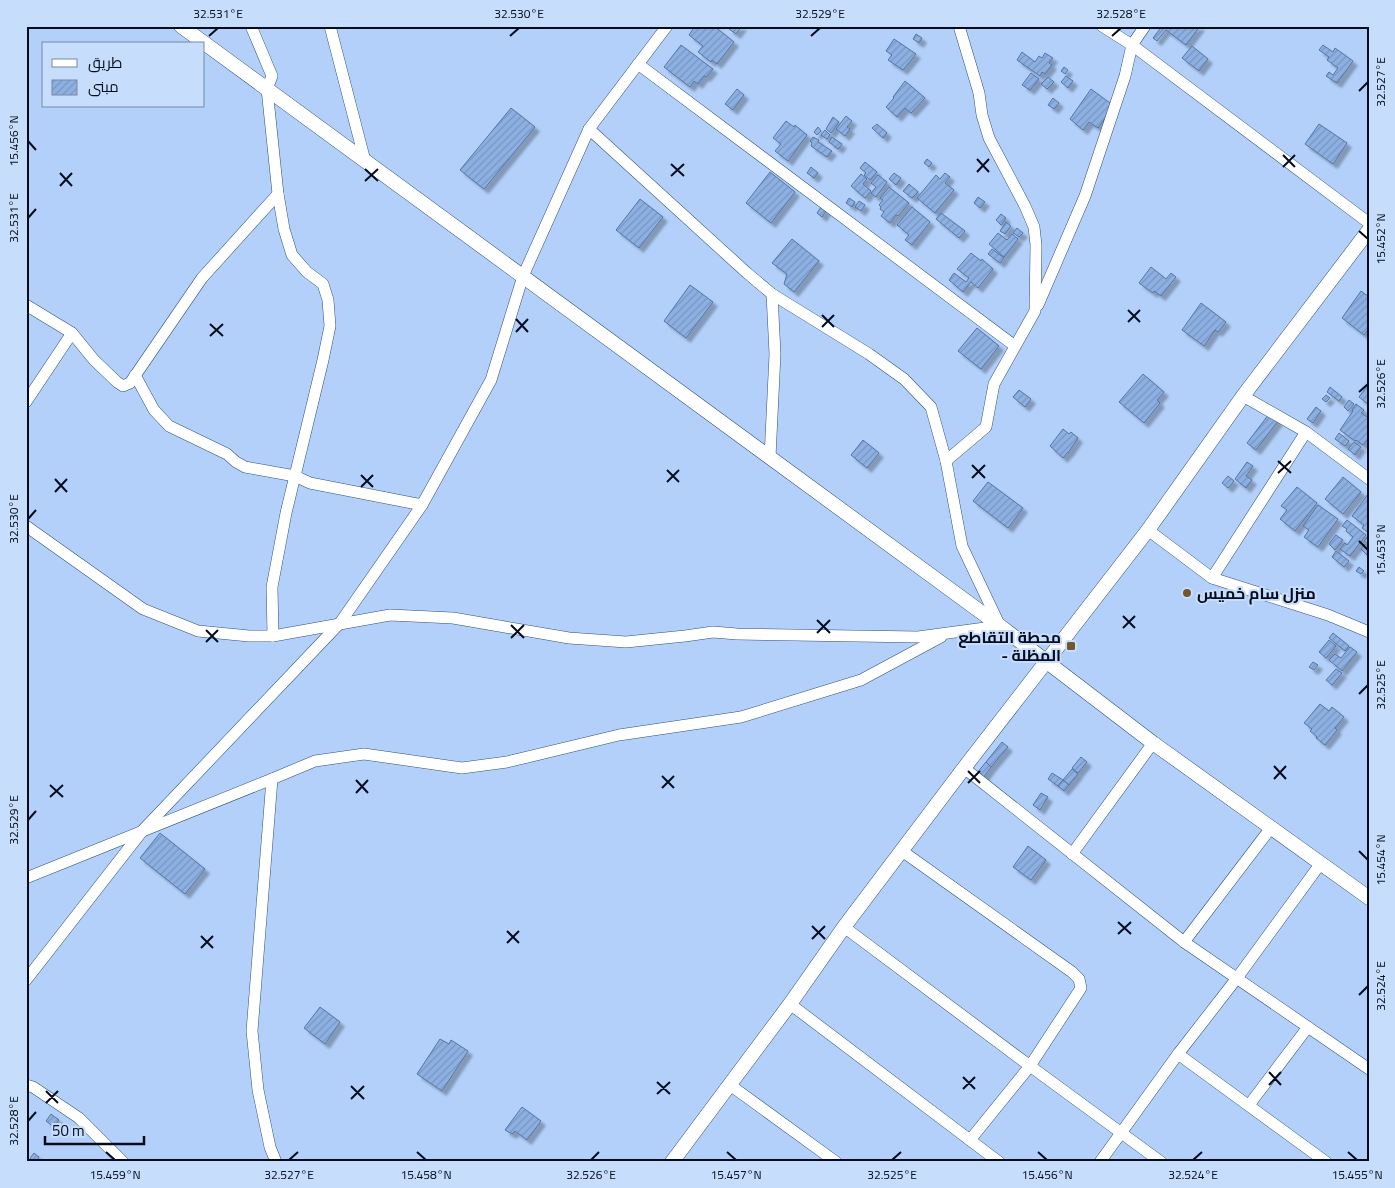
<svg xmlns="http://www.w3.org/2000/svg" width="1395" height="1188" font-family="Georgia,Cairo,serif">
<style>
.building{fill:url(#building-hatch);stroke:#5475a4;filter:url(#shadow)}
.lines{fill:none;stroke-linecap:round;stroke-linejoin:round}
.minor-casing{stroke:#31507c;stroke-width:12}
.tertiary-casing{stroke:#31507c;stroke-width:15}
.minor{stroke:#fff;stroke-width:11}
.tertiary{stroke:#fff;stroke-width:14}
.ticks{fill:none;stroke:#030c1e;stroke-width:2}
.poi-dot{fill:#73572a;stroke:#c7ddfc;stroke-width:2}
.labels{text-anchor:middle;stroke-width:4;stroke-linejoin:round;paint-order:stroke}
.poi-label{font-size:16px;font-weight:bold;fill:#030c1e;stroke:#c7ddfc;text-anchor:start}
.neatline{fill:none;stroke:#030c1e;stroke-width:2}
.ticks-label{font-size:12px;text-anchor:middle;fill:#030c1e}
</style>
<defs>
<pattern id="building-hatch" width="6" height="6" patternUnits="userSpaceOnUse" patternTransform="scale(1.25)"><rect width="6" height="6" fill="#8db0e2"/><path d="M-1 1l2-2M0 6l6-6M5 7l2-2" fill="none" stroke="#7896c1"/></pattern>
<filter id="shadow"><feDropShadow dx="4.5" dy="4.5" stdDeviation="1" flood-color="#0004"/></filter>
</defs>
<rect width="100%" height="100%" fill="#b3d0fa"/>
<g class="building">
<path d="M695,26H714L734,42L717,64L712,60L711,62L698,52L703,46L689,35Z"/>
<path d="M742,26L736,34L729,29L730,26Z"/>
<path d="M1162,26H1188L1191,28L1193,26H1200L1186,45L1166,30L1157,41L1153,38Z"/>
<path d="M916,34L922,38L919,43L913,39Z"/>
<path d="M894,39L916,54L903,70L888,60L892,55L886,51Z"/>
<path d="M681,45L713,69L706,77L704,76L698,84L694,81L690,87L664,67Z"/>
<path d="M1323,45L1333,52L1335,48L1353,61L1337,83L1326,76L1329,72L1333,75L1338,68L1327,60L1329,57L1319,50Z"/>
<path d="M1192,46L1208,59L1199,71L1182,58Z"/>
<path d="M1022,52L1035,62L1039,56L1042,58L1045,53L1053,58L1049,63L1052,65L1045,74L1042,72L1040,76L1017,60Z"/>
<path d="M1064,67L1068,70L1065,74L1061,71Z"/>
<path d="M1031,73L1039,79L1030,90L1022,85Z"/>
<path d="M1066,76L1073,81L1068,88L1061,82Z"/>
<path d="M1048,77L1054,82L1047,89L1041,84Z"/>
<path d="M905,81L925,98L911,113L905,108L897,117L886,107L894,98L893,97Z"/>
<path d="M737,89L744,95L733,110L725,104Z"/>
<path d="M1091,89L1114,106L1098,128L1089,122L1083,130L1070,119Z"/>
<path d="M1053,98L1059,103L1054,109L1048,105Z"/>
<path d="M511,108L535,127L484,189L460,170Z"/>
<path d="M846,116L852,121L847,127L850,129L845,136L836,129Z"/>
<path d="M833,117L839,122L831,133L826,129Z"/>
<path d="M786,121L794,127L795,125L807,135L788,161L775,151L781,144L773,138Z"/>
<path d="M877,124L887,133L883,138L872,128Z"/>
<path d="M1319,124L1347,143L1333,164L1305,144Z"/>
<path d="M818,127L821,131L817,135L814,132Z"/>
<path d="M825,130L830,135L827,139L821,135Z"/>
<path d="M813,137L819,140L818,142L832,151L827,157L811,146L812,143L810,141Z"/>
<path d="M832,137L842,144L838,149L829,142Z"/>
<path d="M927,159L932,163L929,167L924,163Z"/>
<path d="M865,162L877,172L870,180L864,175L866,173L860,168Z"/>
<path d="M811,167L818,173L814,178L807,173Z"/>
<path d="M770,172L795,192L771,223L746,203Z"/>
<path d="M894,173L901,178L896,185L889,179Z"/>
<path d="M945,173L950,177L945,183L954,190L935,213L917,198L936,175L940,179Z"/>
<path d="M861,174L867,179L863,184L871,191L865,198L851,186Z"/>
<path d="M878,175L887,182L876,197L871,193L876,187L871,183Z"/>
<path d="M909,184L918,192L912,198L903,191Z"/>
<path d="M889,187L909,203L898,216L896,215L890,223L881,216L884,212L880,209L881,207L879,205L883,200L880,198Z"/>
<path d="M978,197L985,202L980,208L974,203Z"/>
<path d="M849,198L855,202L852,207L846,203Z"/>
<path d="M640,199L663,217L639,248L616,230Z"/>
<path d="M859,201L865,205L861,211L855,207Z"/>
<path d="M821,207L826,211L822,217L817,213Z"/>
<path d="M912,207L930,222L912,245L905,240L909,235L897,225Z"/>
<path d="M941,213L965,231L959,238L936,219Z"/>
<path d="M1001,214L1006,218L1001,225L996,220Z"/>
<path d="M1006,222L1011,226L1005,234L1000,231Z"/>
<path d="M1017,228L1023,233L1019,237L1013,233Z"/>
<path d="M998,233L1007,240L1012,234L1018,239L1004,257L989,244Z"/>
<path d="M792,239L819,261L794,292L784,284L787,274L772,263Z"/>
<path d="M992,249L1004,258L1000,263L988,254Z"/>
<path d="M971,253L981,261L982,259L993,269L978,288L971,282L963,292L949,280L954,273L966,282L969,278L957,269Z"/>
<path d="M1151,267L1166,279L1171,273L1176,277L1161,296L1154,291L1153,293L1139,283Z"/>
<path d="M690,285L713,302L686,338L664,321Z"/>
<path d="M1361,291L1369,297V328L1364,335L1342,318Z"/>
<path d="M1201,303L1226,322L1218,332L1215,330L1204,346L1182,330Z"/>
<path d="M977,328L999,346L981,369L958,351Z"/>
<path d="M1143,374L1164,392L1157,400L1160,403L1144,423L1119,402Z"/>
<path d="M1369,383V405L1359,397Z"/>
<path d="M1330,387L1342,397L1339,401L1327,392Z"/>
<path d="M1019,390L1031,399L1025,407L1013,397Z"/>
<path d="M1326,395L1330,398L1326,402L1322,399Z"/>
<path d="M1349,400L1354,404L1348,411L1344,407Z"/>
<path d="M1356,404L1364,410L1361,413L1369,418V437L1363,445L1356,440L1355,441L1340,430L1353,411L1352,410Z"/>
<path d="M1316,407L1321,411L1313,423L1307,419Z"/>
<path d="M1269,414L1278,421L1256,450L1247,443Z"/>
<path d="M1063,429L1069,434L1071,432L1078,438L1068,453V452L1063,458L1050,446Z"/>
<path d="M1339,433L1349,441L1345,446L1335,439Z"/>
<path d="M863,440L879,453L867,468L851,455Z"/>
<path d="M1354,442L1361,447L1355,455L1348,449Z"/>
<path d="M1247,462L1253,466L1246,476L1252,480L1246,488L1235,479Z"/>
<path d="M1228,476L1234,481L1228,488L1222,483Z"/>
<path d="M1343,477L1361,492L1343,514L1325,499Z"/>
<path d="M988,482L1023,508L1008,528L973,501Z"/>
<path d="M1297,487L1317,503L1295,531L1280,519L1287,510L1281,506Z"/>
<path d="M1368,494H1369V533L1362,528L1364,525L1352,516Z"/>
<path d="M1318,505L1338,519L1318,547L1304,537L1309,530L1303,526Z"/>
<path d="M1347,520L1366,535L1350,556L1340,549L1345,543L1347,545L1353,537L1346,531L1347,529L1342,526Z"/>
<path d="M1336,535L1343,540L1335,550L1329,544Z"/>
<path d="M1368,536L1369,537V545L1364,541Z"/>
<path d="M1365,544L1369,547V553L1367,555L1361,549Z"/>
<path d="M1336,551L1349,561L1344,567L1332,557Z"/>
<path d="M1359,567L1364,571L1361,574L1356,571Z"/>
<path d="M1333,633L1349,646L1345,651L1329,638Z"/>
<path d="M1329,640L1336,646L1326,658L1319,652Z"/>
<path d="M1350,647L1357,652L1342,671L1329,660L1335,654L1341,658Z"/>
<path d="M1313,662L1318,665L1314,670L1309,667Z"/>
<path d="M1336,669L1342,673L1332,685L1326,680Z"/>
<path d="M1320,704L1329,711L1332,707L1344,717L1335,728L1337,730L1325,745L1316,738L1317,737L1310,731L1312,729L1304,723Z"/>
<path d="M1002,742L1008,747L991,767L986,762Z"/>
<path d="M1081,757L1087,762L1078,773L1072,768Z"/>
<path d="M986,762L991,767L983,778L977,773Z"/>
<path d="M1072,769L1078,774L1069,785L1063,780Z"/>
<path d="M1052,773L1063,780L1058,786L1048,779Z"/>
<path d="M1063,780L1069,785L1064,791L1058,786Z"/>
<path d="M1041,793L1048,797L1040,810L1033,805Z"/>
<path d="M160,833L205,869L185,894L140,858Z"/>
<path d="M1028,846L1046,860L1031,880L1013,867Z"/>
<path d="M320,1007L340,1022L325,1044L304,1028Z"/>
<path d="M440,1039L449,1044L451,1040L468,1051L442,1091L417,1074Z"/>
<path d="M522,1107L541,1121L527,1140L515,1131L512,1134L505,1130Z"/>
<path d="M51,1114L59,1120L54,1127L46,1121Z"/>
<path d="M34,1153L39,1157L36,1162H31L32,1160L30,1158Z"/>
</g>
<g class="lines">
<g class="minor-casing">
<g id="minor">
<path d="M251,26L272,76L267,89L278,194L284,229L292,255L307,272L323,284L328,300L330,326L323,360L286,513L272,587L273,636"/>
<path d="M330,26L365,161"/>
<path d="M1102,26L1132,45L1369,223"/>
<path d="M638,64L1015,346"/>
<path d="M589,129L747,273L772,294L775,354L770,457"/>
<path d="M772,294L869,354L904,379L931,407L946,461"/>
<path d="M26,305L72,333L94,360L117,382L123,386L130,383L202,278L278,194"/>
<path d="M1038,305L1085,196L1125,76L1132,45L1145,26"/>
<path d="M135,375L154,410L169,426L227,454L236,462L245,467L295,476L310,483L422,505"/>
<path d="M1243,396L1306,432L1369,479"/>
<path d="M26,402L72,333"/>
<path d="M26,526L143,609L198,631L249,636H273L390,615L453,618L569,638L626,642L685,636L713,632L737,634L918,637L1000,626L962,546L946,461L986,427L994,384L1035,311L1036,245L1034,227L1025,206L989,138L982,115L979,93L959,26"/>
<path d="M1148,530L1212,578L1328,615L1369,632"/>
<path d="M1212,578L1306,432"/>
<path d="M964,768L1184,942L1369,1069"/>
<path d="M272,779L252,1031L258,1090L270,1147L276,1162"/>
<path d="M902,851L1072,972L1079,979L1081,988L1030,1066L970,1140"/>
<path d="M1072,854L1153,743"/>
<path d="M26,878L272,779L315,761L364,754L462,768L507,762L619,735L741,717L861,680L941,637"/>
<path d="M844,927L1030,1066L1161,1162"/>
<path d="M1184,942L1270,829"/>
<path d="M26,980L143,830L340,623L422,505L491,380L523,276L589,129L667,26"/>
<path d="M790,1004L999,1162"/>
<path d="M1178,1054L1326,1162"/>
<path d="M26,1085L33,1087L79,1118L123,1162"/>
<path d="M730,1085L836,1162"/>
<path d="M1249,1105L1308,1027"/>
<path d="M1100,1162L1178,1054L1237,978L1321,863"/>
</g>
</g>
<g class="tertiary-casing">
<g id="tertiary">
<path d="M181,26L1000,626L1153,743L1369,898"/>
<path d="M672,1162L790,1004L844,927L964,768L1148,530L1243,396L1369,230"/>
</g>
</g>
<use href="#minor" class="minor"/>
<use href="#tertiary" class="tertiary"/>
</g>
<path class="ticks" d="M209,36L218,28M510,36L519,28M811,36L820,28M1112,36L1121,28M1359,91L1368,82M28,141L36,150M1283,155L1295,167M977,159L989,172M671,164L684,176M1283,167L1295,155M365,169L378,181M977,172L989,159M60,173L72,186M671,176L684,164M365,181L378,169M60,186L72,173M28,218L36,209M1359,231L1368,239M1128,310L1140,322M822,315L834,327M516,319L528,332M1128,322L1140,310M210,324L223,336M822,327L834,315M516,332L528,319M210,336L223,324M1359,392L1368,384M1278,461L1291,473M972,465L985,478M667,470L679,482M1278,473L1291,461M361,475L373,487M972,478L985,465M55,479L67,492M667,482L679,470M361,487L373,475M55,492L67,479M28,519L36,510M1359,541L1368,550M1123,616L1135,628M817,620L830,633M511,625L524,638M1123,628L1135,616M206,630L218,642M817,633L830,620M511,638L524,625M206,642L218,630M1359,694L1368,685M1274,766L1286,779M968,771L980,783M662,776L674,788M1274,779L1286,766M356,780L368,793M968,783L980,771M50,785L63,797M662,788L674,776M356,793L368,780M50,797L63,785M28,820L36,811M1359,851L1368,860M1118,922L1131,934M812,926L825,939M507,931L519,943M1118,934L1131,922M201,936L213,948M812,939L825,926M507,943L519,931M201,948L213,936M1359,995L1368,986M1269,1072L1281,1085M963,1077L975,1089M657,1082L670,1094M1269,1085L1281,1072M351,1086L364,1099M963,1089L975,1077M46,1091L58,1103M657,1094L670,1082M351,1099L364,1086M46,1103L58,1091M28,1121L36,1112M106,1152L115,1160M417,1152L426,1160M727,1152L736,1160M1038,1152L1047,1160M1348,1152L1357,1160M289,1160L298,1152M591,1160L599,1152M892,1160L901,1152M1193,1160L1202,1152"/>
<g class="poi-dot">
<circle cx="1187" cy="593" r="5"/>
<rect x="1066" y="641" width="10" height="10" rx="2.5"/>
</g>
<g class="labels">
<g class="poi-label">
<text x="1197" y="599">منزل سام خميس</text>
<text x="1061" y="643" text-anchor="end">محطة التقاطع<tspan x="1061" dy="18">- المظلة</tspan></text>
</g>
</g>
<rect width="1395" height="1188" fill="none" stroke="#c7ddfc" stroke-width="55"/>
<rect x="42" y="42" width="162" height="65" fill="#c7ddfc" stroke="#7989a3"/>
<rect x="52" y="59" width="25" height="8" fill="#ffffff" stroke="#7989a3"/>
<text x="88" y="68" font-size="15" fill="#030c1e">طريق</text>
<rect x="52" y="80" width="25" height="15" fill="url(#building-hatch)" stroke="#7989a3"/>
<text x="88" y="92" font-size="15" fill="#030c1e">مبنى</text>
<path d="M45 1136v8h99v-8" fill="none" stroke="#030c1e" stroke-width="2.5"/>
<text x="52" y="1136" font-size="15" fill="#030c1e" stroke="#c7ddfc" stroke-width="4" paint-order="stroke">50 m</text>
<rect x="28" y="28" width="1340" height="1132" class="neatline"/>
<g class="ticks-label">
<text x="218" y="18">32.531°E</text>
<text x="519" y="18">32.530°E</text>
<text x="820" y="18">32.529°E</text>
<text x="1121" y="18">32.528°E</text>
<text transform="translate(1381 82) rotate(-90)" y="4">32.527°E</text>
<text transform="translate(14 141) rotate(-90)" y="4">15.456°N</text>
<text transform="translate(14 218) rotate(-90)" y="4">32.531°E</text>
<text transform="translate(1381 239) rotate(-90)" y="4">15.452°N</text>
<text transform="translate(1381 384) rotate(-90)" y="4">32.526°E</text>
<text transform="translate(14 519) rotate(-90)" y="4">32.530°E</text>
<text transform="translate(1381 550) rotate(-90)" y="4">15.453°N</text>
<text transform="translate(1381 685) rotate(-90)" y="4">32.525°E</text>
<text transform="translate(14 820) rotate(-90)" y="4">32.529°E</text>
<text transform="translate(1381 860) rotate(-90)" y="4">15.454°N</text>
<text transform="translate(1381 986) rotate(-90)" y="4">32.524°E</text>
<text transform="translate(14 1121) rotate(-90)" y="4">32.528°E</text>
<text x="115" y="1179">15.459°N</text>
<text x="289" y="1179">32.527°E</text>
<text x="426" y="1179">15.458°N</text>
<text x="591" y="1179">32.526°E</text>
<text x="736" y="1179">15.457°N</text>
<text x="892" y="1179">32.525°E</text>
<text x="1047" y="1179">15.456°N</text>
<text x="1193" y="1179">32.524°E</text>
<text x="1357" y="1179">15.455°N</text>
</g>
</svg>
